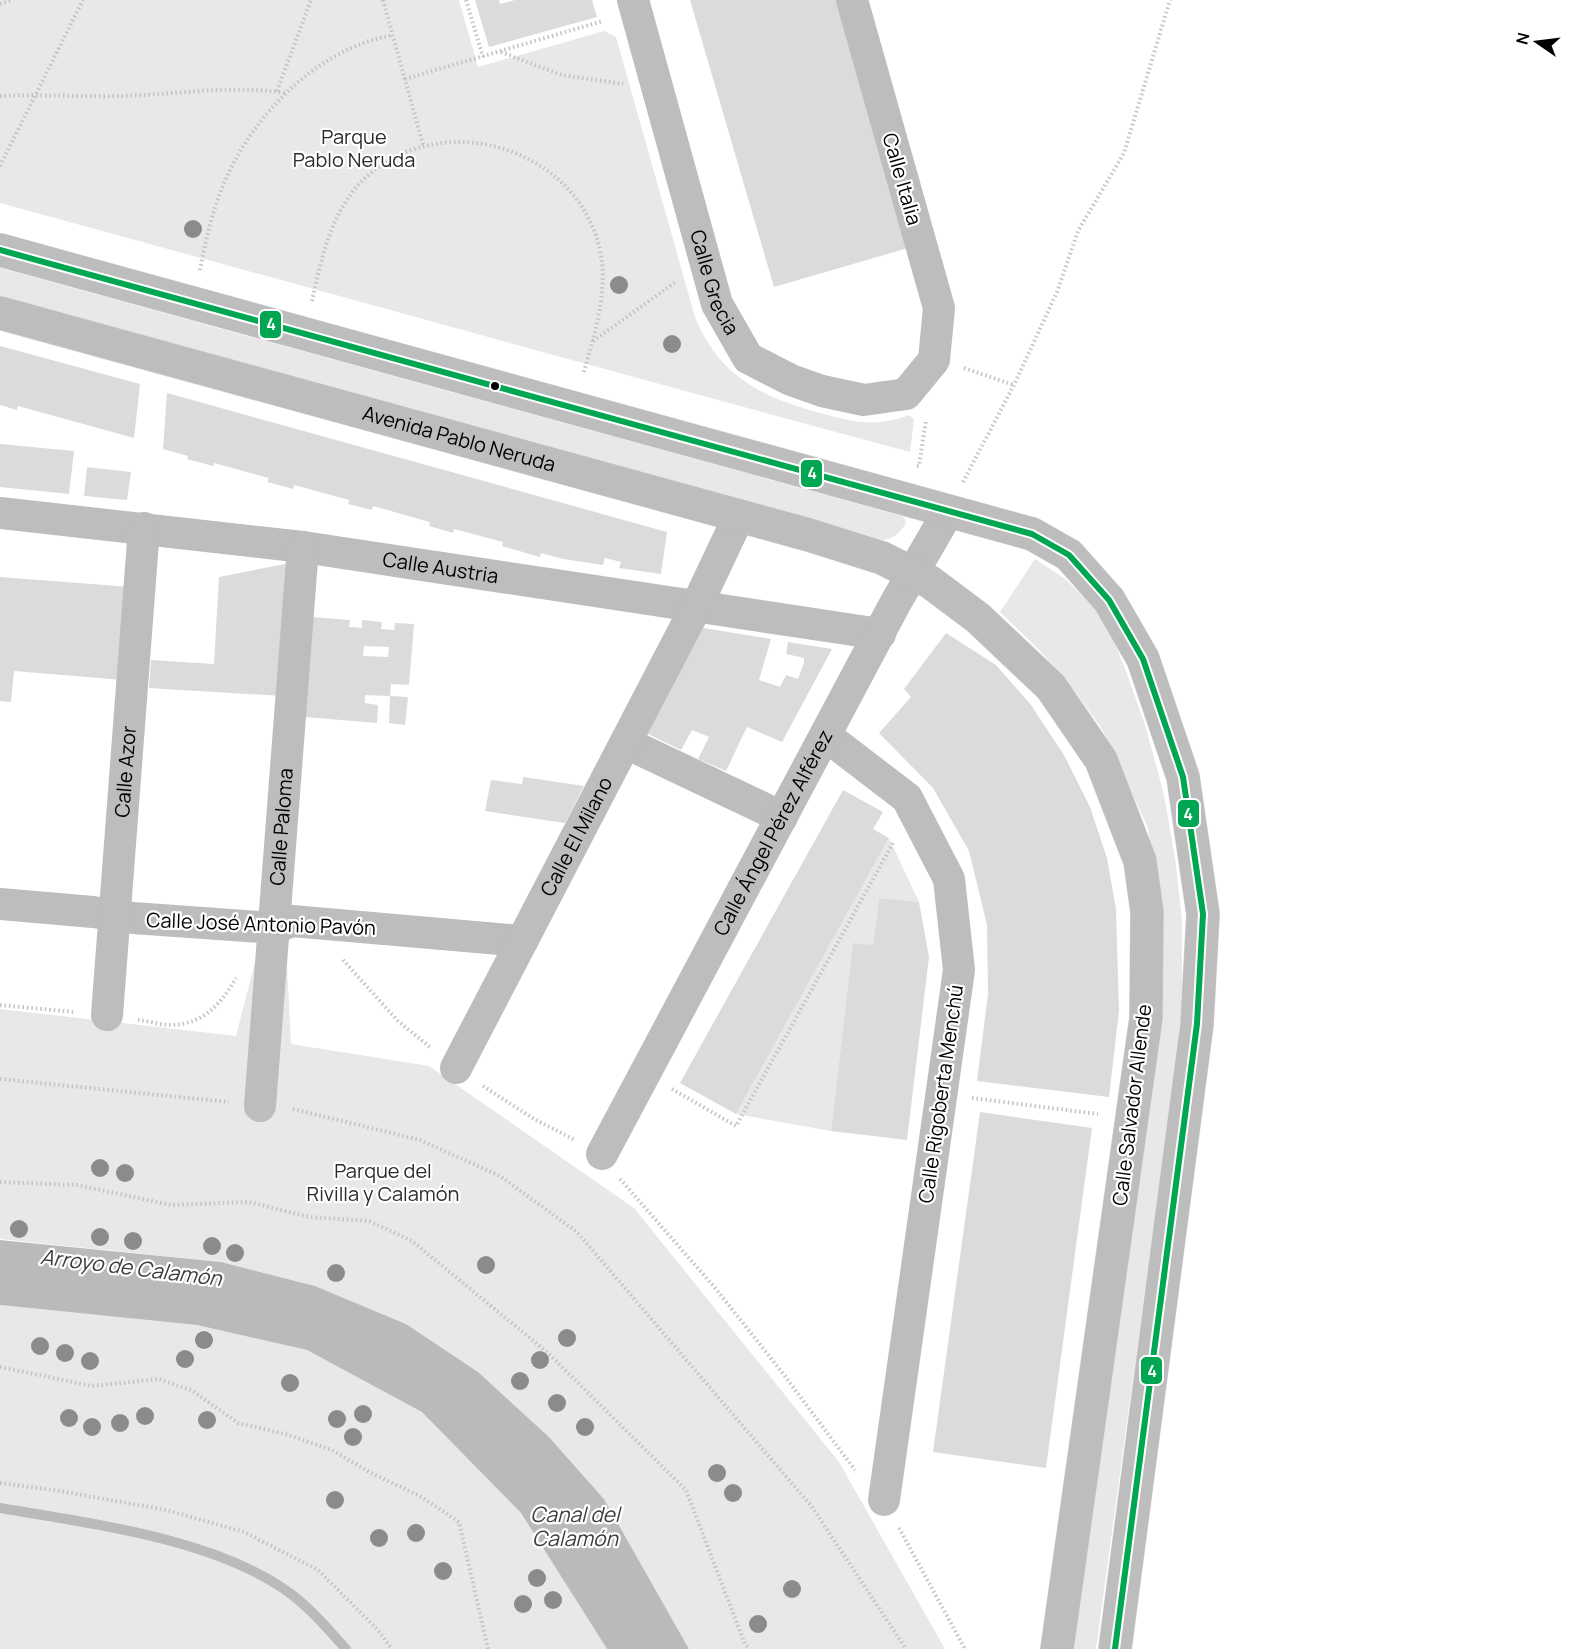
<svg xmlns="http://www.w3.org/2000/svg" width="1579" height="1649" font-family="Manrope,sans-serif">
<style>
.green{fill:#e8e8e8}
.water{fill:#bababa}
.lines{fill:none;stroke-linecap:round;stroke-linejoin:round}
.stream{stroke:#bababa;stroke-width:10}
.building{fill:#dbdbdb;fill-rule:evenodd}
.major-casing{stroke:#dbdbdb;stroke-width:34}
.path{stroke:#c2c2c2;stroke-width:4;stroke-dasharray:1.5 3;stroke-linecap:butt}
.minor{stroke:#bdbdbd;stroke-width:32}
.major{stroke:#bdbdbd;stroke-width:33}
.bus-1-casing{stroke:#fff;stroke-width:10}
.bus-1{stroke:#00a651;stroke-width:6}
.tree{fill:#8b8b8b}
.bus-dot{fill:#000;stroke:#fff;stroke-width:2}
.labels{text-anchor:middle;stroke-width:4.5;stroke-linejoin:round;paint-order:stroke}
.park-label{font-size:20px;fill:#2c2c2c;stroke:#fff}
.street-label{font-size:20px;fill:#000;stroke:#fff}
.water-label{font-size:21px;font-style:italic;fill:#3d3d3d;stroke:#fff}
.line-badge{stroke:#fff;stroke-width:2}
.badge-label{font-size:16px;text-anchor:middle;font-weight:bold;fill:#fff}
</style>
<rect width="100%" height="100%" fill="#fff"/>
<g class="green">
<path d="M0,0H459L478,67L604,31L616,37L695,317C719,376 761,397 820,413C854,422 875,428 909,415L914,419L910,452C606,370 304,286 0,203Z"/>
<path d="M0,268L873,508L904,517L906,523C898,536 891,540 876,541L0,297Z"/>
<path d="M1035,559L1064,578L1092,605L1113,639L1126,671L1146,728L1164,795L1175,858L1182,920V1004L1167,1128L1096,1649H1074L1136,1178L1158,893L1148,828L1102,729L1076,693L1042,653L1000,612Z"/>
<path d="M889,838L919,902L879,898L873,945L853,944L831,1131L736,1114Z"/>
<path d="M255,962L287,965L291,1044L429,1066L634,1208L839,1462L945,1649H689L604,1499L548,1436L478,1372L406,1324L315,1286L221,1262L0,1239V1009L236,1036Z"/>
<path d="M0,1305L197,1325L307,1350L423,1412L521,1513L607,1649H0Z"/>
</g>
<path class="water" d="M0,1240L221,1262L315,1286L406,1324L478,1372L548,1436L604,1499L689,1649H607L521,1513L422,1412L307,1350L197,1325L0,1305Z"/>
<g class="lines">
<path class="stream" d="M0,1508C91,1524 216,1538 291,1594C312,1610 329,1630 346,1649"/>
</g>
<g class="building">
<path d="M475,0H499L500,4L515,0H592L597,17L489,47Z"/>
<path d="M690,0H836L908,248L774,287Z"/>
<path d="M0,346L140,384L134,438L18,406L17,410L0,405Z"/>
<path d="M167,393L667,532L661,574L619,568L621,562L605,558L603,565L563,559L541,553L540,557L502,546L503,542L454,529L453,533L429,526L430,522L373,506L372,510L348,504L349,500L294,485L293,489L267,482L269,478L214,463L213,466L187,459L188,456L163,449Z"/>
<path d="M0,444L74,451L69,494L0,487Z"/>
<path d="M87,467L131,472L127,500L84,496Z"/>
<path d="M290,563L282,696L149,688L151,660L214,664L219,577Z"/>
<path d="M0,577L130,587L123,680L14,671L11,702L0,701Z"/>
<path d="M313,617L350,620L349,627L362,628V620L382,622L381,629L394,630L395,623L414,624L409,685L391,684L390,696L365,695V703L378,705L377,723L305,717ZM364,646L389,647L388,657L363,656Z"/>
<path d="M703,628L771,639L759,680L780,687L786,675L798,679L804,663V658L786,654L788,642L832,649L782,742L747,727L726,771L698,759L709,737L692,730L681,750L648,734Z"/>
<path d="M946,633L996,665L1031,705L1064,755L1090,807L1107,858L1116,909L1119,1011L1109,1097L977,1081L988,994L987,925L969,851L933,788L879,733L911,697L904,689Z"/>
<path d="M390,696L408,697L405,725L389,723Z"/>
<path d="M523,777L584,786L565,823L485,811L491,780L522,784Z"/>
<path d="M843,790L883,812L873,829L889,838L736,1114L680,1083Z"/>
<path d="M879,898L919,902L929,957L907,1140L831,1131L853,943L873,945Z"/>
<path d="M980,1112L1092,1128L1046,1468L933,1452Z"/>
</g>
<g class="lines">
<g class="major-casing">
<g id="major">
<path d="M0,250L1032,534L1069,555L1109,600L1143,659L1183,777L1203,914L1197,1024L1115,1649"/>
<path id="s7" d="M0,313L809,535L882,558L930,582L978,618L1051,687L1101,760L1140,861L1147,912L1146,1018L1057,1649"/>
</g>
</g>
<g class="path">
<path d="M383,0L423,145"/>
<path d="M466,0L483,57"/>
<path d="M0,4L13,0"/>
<path d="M501,52L562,75L623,84"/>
<path d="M405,79L603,21"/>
<path d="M277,91L311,0"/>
<path d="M0,96C37,94 74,97 111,96C169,96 227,84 286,93"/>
<path d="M0,166L83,0"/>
<path d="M200,270C205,243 211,216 221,191C245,127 301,65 366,42C375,39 384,37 393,35"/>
<path d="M312,301C321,260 331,212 362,181C437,106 577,145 600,250C609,292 594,335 583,375"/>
<path d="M593,341L677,281"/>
<path d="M964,368L1014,385"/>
<path d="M917,466H919L926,420"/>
<path d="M963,482L1014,385L1057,292L1078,231L1124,153L1170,0"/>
<path d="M343,960L398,1021L431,1048"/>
<path d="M0,1005L74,1012"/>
<path d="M138,1020C148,1021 160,1025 171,1025C204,1024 221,1004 236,978"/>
<path d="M0,1079L229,1102"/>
<path d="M483,1086L534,1119L575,1140"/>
<path d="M672,1089L736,1126L893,843"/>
<path d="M972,1098L1098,1114"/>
<path d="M293,1109L420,1140L500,1176L577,1232L812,1507L906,1649"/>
<path d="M620,1179L716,1289L781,1371L855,1470"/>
<path d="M0,1182L77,1185L171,1205L249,1202L309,1217L369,1221L412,1241L547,1352L686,1490L745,1644L750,1649"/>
<path d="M0,1367L92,1386L159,1379L191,1390L238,1423L285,1434L332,1450L371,1473L420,1496L459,1522L488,1649"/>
<path d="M0,1483L54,1490L166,1510L244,1532L318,1570L377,1629L392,1649"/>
<path d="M899,1528L965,1649"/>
</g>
<g class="minor">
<path id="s1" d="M633,0L717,304L748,358L791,380L822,391L864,400L906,394L934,360L939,308L852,0"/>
<path id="s2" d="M0,513L303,547L880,634"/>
<path d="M826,736L907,798L949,879L959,970L884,1500"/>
<path d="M626,743L782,817"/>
<path d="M0,904L93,912L133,918L274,928L292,921L522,941"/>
<path id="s3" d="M107,1015L144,528"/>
<path id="s4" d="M456,1068L696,607L739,516"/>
<path id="s5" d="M260,1106L303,547"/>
<path id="s6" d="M602,1154L896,602L948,512"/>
</g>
<use href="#major" class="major"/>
<g class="bus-1-casing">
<path id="bus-1" d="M0,250L1032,534L1069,555L1109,600L1143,659L1183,777L1203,914L1197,1024L1115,1649"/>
</g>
<use href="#bus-1" class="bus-1"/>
</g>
<g class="tree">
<circle cx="193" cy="229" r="9"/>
<circle cx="619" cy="285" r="9"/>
<circle cx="672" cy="344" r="9"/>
<circle cx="100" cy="1168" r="9"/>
<circle cx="125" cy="1173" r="9"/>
<circle cx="19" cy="1229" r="9"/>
<circle cx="100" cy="1237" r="9"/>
<circle cx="133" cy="1241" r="9"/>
<circle cx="212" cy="1246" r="9"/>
<circle cx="235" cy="1253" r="9"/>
<circle cx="486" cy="1265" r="9"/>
<circle cx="336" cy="1273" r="9"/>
<circle cx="567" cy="1338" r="9"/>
<circle cx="204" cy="1340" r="9"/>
<circle cx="40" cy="1346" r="9"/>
<circle cx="65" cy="1353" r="9"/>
<circle cx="185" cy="1359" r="9"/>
<circle cx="540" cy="1360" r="9"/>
<circle cx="90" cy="1361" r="9"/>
<circle cx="520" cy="1381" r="9"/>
<circle cx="290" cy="1383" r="9"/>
<circle cx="557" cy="1403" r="9"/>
<circle cx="363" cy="1414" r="9"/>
<circle cx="145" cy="1416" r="9"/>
<circle cx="69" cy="1418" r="9"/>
<circle cx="337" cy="1419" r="9"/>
<circle cx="207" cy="1420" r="9"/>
<circle cx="120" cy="1423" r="9"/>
<circle cx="92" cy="1427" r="9"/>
<circle cx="585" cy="1427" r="9"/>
<circle cx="353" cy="1437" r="9"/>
<circle cx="717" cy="1473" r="9"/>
<circle cx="733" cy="1493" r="9"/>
<circle cx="335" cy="1500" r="9"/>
<circle cx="416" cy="1533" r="9"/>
<circle cx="379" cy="1538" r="9"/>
<circle cx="443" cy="1571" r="9"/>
<circle cx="537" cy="1578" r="9"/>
<circle cx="792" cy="1589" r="9"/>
<circle cx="553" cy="1600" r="9"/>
<circle cx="523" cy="1604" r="9"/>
<circle cx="758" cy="1624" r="9"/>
</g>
<circle class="bus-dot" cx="495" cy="386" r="5"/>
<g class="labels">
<g class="park-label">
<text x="354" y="144">Parque<tspan x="354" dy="23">Pablo Neruda</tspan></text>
<text x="383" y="1178">Parque del<tspan x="383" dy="23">Rivilla y Calamón</tspan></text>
</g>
<g class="street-label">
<text transform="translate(902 179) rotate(74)" y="7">Calle Italia</text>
<text dy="7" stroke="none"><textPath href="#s1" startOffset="294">Calle Grecia</textPath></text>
<text dy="7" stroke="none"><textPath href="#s7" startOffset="476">Avenida Pablo Neruda</textPath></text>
<text dy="7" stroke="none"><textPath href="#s2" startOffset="444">Calle Austria</textPath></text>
<text dy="7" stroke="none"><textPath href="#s3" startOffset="244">Calle Azor</textPath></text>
<text dy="7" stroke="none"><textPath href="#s5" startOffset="280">Calle Paloma</textPath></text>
<text dy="7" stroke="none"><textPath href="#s6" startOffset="364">Calle Ángel Pérez Alférez</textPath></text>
<text dy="7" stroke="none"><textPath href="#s4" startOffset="261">Calle El Milano</textPath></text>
<text transform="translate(261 924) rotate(2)" y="7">Calle José Antonio Pavón</text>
<text transform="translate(941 1094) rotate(-82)" y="7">Calle Rigoberta Menchú</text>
<text transform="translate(1132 1105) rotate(-83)" y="7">Calle Salvador Allende</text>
</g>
<g class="water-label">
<text transform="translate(131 1268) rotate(7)" y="7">Arroyo de Calamón</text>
<text x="575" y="1522">Canal del<tspan x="575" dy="24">Calamón</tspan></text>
</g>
</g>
<g class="line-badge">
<rect x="259" y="310" width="23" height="29" rx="6" fill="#00a651"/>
<rect x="800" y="459" width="23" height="29" rx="6" fill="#00a651"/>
<rect x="1177" y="799" width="23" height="29" rx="6" fill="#00a651"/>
<rect x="1140" y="1356" width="23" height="29" rx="6" fill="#00a651"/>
</g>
<g class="badge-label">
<text x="271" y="330">4</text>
<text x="812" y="479">4</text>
<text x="1188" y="820">4</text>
<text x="1152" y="1377">4</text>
</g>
<g transform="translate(1537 42) rotate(284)" stroke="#ffffff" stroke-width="4.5" paint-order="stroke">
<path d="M0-4.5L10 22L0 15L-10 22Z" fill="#000000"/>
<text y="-9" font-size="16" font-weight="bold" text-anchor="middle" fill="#000000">N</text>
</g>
</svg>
